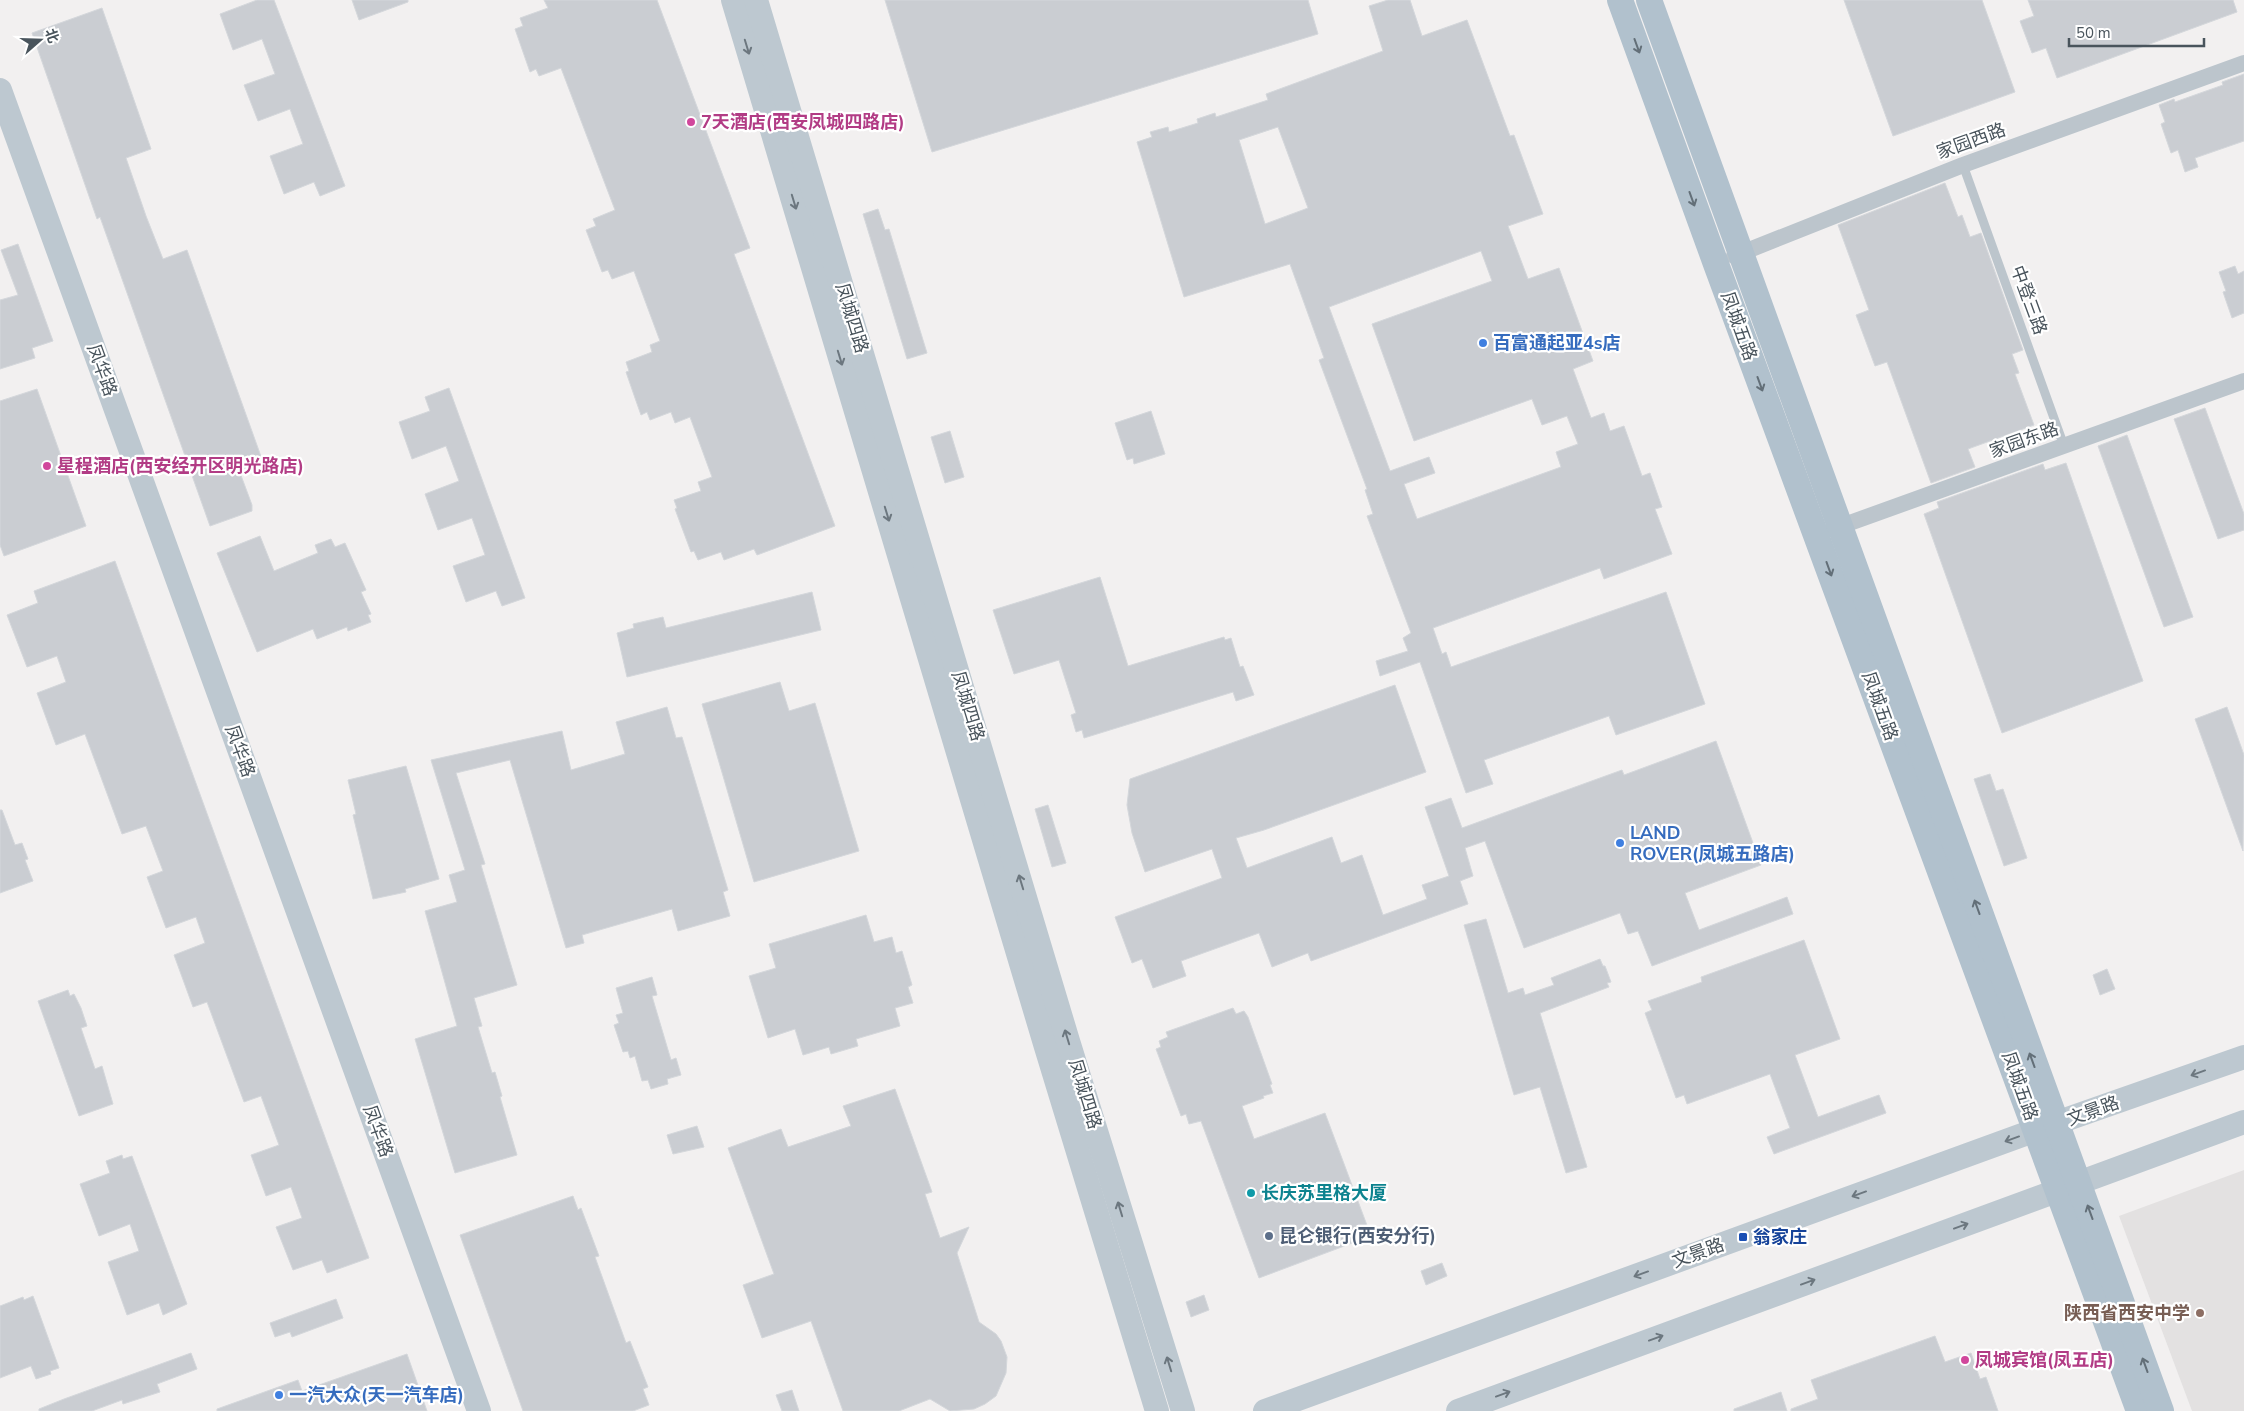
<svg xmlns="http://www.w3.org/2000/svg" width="2244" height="1411" font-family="'Nunito Sans','Noto Sans SC',sans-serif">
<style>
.education{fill:#e3e1e1}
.building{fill:#cacdd2;stroke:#d4d7db;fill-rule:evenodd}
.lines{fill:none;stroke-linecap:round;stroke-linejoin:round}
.lane{stroke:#bcc5cc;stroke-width:9}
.street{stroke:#bcc5cc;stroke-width:16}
.secondary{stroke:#bdc8d0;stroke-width:24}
.primary{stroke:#b1c1cd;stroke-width:26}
.oneway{stroke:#636f78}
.oneway2{stroke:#6c777f}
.hotel-dot{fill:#d1479c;stroke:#fff;stroke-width:2}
.shop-dot{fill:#3f7fe0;stroke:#fff;stroke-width:2}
.culture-dot{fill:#0f9aa8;stroke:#fff;stroke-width:2}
.service-dot{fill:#5c6f8a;stroke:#fff;stroke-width:2}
.transit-dot{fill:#1a4fb4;stroke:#fff;stroke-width:2}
.education-dot{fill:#8d6e63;stroke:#fff;stroke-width:2}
.labels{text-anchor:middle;stroke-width:4.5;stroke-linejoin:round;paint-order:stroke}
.hotel-label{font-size:18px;font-weight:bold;fill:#b23c85;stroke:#fff;text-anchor:start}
.street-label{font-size:18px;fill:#49545c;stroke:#fff}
.shop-label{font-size:18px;font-weight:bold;fill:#366cbe;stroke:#fff;text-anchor:start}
.culture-label{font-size:18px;font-weight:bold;fill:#0d838f;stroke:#fff;text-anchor:start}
.service-label{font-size:18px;font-weight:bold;fill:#4e5e75;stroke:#fff;text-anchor:start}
.transit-label{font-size:18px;font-weight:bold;fill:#164399;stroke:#fff;text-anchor:start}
.education-label{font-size:18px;font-weight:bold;fill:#785e54;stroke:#fff;text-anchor:end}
</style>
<rect width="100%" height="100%" fill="#f2f0f0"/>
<path class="education" d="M2244,1170V1411H2192L2119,1216Z"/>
<g class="building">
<path d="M257,0H274L345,186L320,196L314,182L284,194L270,156L303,144L290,109L258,121L244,85L275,74L262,39L233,50L220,14Z"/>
<path d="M352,0H408V2L359,20Z"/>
<path d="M544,0H657L750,248L734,254L835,526L757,555L754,549L724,560L721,552L698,560L694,551L691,552L675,509L677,508L674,500L701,491L698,482L712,477L690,417L675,423L671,412L650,420L647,412L641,415L635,398L626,372L629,371L626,362L652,352L650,345L660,341L634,271L612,279L608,270L602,272L586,230L596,226L593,219L615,210L561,68L539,76L536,69L530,72L515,29L523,26L520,18L548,8Z"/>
<path d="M885,0H1308L1318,34L932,152Z"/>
<path d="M1388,0H1410L1422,36L1467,20L1510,136L1514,135L1543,214L1508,226L1528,279L1559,268L1593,361L1573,369L1591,418L1604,413L1610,431L1624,426L1642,476L1650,473L1662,507L1655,509L1672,554L1604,579L1600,568L1433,628L1442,654L1446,652L1451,667L1666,592L1705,704L1616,735L1609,716L1484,760L1493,784L1466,793L1420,662L1380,676L1376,661L1408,651L1403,638L1411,633L1367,516L1373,514L1365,490L1367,489L1319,360L1324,358L1290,264L1184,297L1137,142L1152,137L1150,132L1168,127L1169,132L1198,123L1197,119L1215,113L1216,117L1268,100L1266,94L1383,51L1369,6ZM1278,127L1308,208L1265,224L1239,140ZM1481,251L1492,281L1372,324L1414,441L1532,399L1542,425L1567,416L1578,444L1556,452L1561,467L1417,519L1404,484L1435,473L1429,457L1390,471L1329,307Z"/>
<path d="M1844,0H1982L2015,92L1893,136Z"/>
<path d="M2028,0H2233L2237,12L2057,78L2046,48L2032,53L2020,21L2034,16Z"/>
<path d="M102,8L151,149L126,158L146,216L163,259L187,250L263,462L239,470L252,505V511L210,526L100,217L97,219L32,33Z"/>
<path d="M2244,74V141L2195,158L2198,167L2185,172L2178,150L2171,153L2161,124L2165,122L2159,105L2174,99L2175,102L2223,85L2222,82Z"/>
<path d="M1945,183L1958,217L1962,215L1970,237L1981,233L2023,350L2012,354L2019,373L2015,374L2034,425L1968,449L1975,467L1931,483L1887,362L1875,366L1856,315L1869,310L1838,225Z"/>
<path d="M878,209L885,230L889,229L927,353L907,359L863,214Z"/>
<path d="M18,244L53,341L32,348L35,358L0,369V300L18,295L1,250Z"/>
<path d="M2235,266L2238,274L2244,271V313L2232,318L2223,292L2226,291L2219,272Z"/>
<path d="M449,388L525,598L502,606L496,591L466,602L453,566L485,555L472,518L438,530L425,494L459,481L446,446L412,459L399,422L430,411L425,397Z"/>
<path d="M37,389L86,526L4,556L0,545V401Z"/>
<path d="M2205,408L2244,514V530L2218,539L2174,419Z"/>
<path d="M1151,411L1165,454L1134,464L1133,458L1127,460L1115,423Z"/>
<path d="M950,431L964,477L945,483L931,437Z"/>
<path d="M2127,435L2193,617L2164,627L2098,446Z"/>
<path d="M2066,463L2143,681L2002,733L1924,514L1939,508L1937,502L2043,464L2045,470Z"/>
<path d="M260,536L274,571L318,553L315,545L331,539L335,547L345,543L366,590L361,592L371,614L368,615L371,622L348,631L347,627L317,639L313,629L257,652L217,553Z"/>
<path d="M115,561L369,1258L327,1273L322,1260L293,1270L276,1227L302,1218L291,1187L266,1196L251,1155L279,1145L261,1096L244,1102L207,1002L193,1007L174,955L205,943L196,917L166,928L147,877L163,871L146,826L122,834L85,734L56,745L37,693L66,682L57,656L27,667L7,615L38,603L34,591Z"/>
<path d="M1100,577L1128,666L1224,637L1225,640L1231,638L1240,667L1243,666L1254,695L1236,701L1233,692L1084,738L1082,730L1076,732L1071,715L1076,713L1059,660L1014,674L993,610Z"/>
<path d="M812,592L821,630L627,677L617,633L634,628L633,624L663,617L666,628Z"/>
<path d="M780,682L789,711L815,703L859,851L754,882L702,704Z"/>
<path d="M1395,685L1426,772L1264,830L1236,838L1247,868L1332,837L1341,863L1362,855L1383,915L1427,899L1422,885L1449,876L1425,807L1451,798L1462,828L1622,770L1624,775L1716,741L1761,865L1685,893L1699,930L1787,897L1793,914L1652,966L1638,931L1628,934L1620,913L1524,948L1485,841L1465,848L1473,876L1460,881L1468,904L1311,961L1308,953L1272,967L1259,933L1181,961L1186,976L1153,988L1142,959L1132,963L1115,917L1222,878L1212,849L1145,872L1132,833L1127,805L1130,779Z"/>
<path d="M667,707L676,738L682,737L728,890L723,892L730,916L678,931L672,909L582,935L584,943L566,948L510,760L456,773L485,864L481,865L517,985L474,998L482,1026L478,1027L492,1073L495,1072L502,1096L500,1097L517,1155L455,1173L415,1039L457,1026L425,911L457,902L449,875L465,870L431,760L562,731L571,770L625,754L616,722Z"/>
<path d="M2227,707L2244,755L2243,851L2195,719Z"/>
<path d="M406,766L439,879L405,889L406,892L373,899L353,815L356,814L348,780Z"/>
<path d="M1990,774L1996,791L2003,789L2027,858L2004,866L1974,779Z"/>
<path d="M1048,805L1066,863L1052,867L1035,809Z"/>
<path d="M0,810H2L15,845L22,843L28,859L25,860L33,881L0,893Z"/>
<path d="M866,915L874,942L892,937L896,953L902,951L912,985L908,987L913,1003L895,1008L900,1026L856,1039L858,1046L831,1054L829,1047L803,1055L795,1029L768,1038L749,976L776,968L769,944Z"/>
<path d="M1486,919L1508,993L1523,988L1525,995L1554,985L1551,978L1600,959L1603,966H1605L1611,982L1607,983L1609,987L1540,1013L1587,1167L1566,1173L1540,1087L1514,1095L1464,925Z"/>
<path d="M1804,940L1840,1039L1795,1055L1818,1117L1879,1095L1886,1113L1774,1154L1767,1137L1790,1128L1770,1074L1687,1104L1684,1095L1676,1098L1645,1013L1652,1010L1648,1001L1702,982L1701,977Z"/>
<path d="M2107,969L2115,989L2100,995L2093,975Z"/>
<path d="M652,977L657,995L652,996L671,1060L676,1058L681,1075L667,1079L668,1084L651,1089L648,1080L642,1081L635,1056L630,1058L628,1051L623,1052L614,1025L619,1023L616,1015L623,1013L616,988Z"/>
<path d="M68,990L70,996L74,994L81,1008L87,1026L81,1028L95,1069L102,1066L113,1104L79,1116L38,1001Z"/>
<path d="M1233,1008L1236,1014L1244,1011L1248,1017L1272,1084L1270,1085L1273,1093L1263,1096L1264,1098L1242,1106L1254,1139L1325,1113L1371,1236L1259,1278L1201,1121L1189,1124L1186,1114L1181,1116L1156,1049L1161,1047L1159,1041L1168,1037L1166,1032Z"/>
<path d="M895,1089L932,1192L925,1194L940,1238L969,1227L957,1253L979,1322L996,1334L1001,1341L1007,1357L1006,1373L996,1396L985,1404L974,1409L950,1411L930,1399L899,1411H843L811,1321L762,1338L743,1285L774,1274L728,1148L781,1129L788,1147L851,1126L843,1106Z"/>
<path d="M697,1126L704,1147L673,1154L667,1135Z"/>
<path d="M122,1155L123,1159L132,1156L187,1304L163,1315L159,1303L127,1315L108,1262L139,1251L130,1224L99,1236L80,1184L110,1173L106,1161Z"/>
<path d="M573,1196L578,1210L581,1208L599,1256L595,1257L626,1343L630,1341L648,1387L643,1389L649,1405L633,1411H523L460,1235Z"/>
<path d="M1442,1263L1447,1276L1426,1285L1421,1271Z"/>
<path d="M1204,1295L1209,1310L1191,1317L1186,1302Z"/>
<path d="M33,1296L59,1368L50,1371L51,1374L36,1379L31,1366L0,1378V1306L23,1297L24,1300Z"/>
<path d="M336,1299L343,1318L292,1337L290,1332L275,1337L270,1323Z"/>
<path d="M1935,1336L1945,1362L1971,1353L1980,1379L1986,1377L1998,1411H1791V1409L1818,1399L1811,1380Z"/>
<path d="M191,1353L197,1369L157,1384L160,1392L123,1404L122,1400L92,1411H39V1409L64,1399Z"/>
<path d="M407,1354L427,1411H217V1409L298,1380L302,1391Z"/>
<path d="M792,1390L799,1411H782L776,1395Z"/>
<path d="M1781,1392L1787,1411H1734V1409Z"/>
</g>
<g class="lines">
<path class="lane" d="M1963,165L2064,446"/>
<g class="street">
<path d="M1734,256L1963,165L2244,63"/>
<path d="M1833,529L2244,381"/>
</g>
<g class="secondary">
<path d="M733,0L1046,1047L1157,1411"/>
<path d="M756,0L1068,1041L1183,1411"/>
<path d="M0,90L479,1411"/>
<path d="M1265,1411L2036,1130L2244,1057"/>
<path d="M1458,1411L2244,1122"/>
</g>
<g class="primary">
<path d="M1620,0L1716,264L2139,1411"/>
<path d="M1649,0L2161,1411"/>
</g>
</g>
<defs><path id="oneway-shaft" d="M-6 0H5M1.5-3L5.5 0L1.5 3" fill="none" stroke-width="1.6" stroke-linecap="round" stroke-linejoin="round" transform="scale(1.25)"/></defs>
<g class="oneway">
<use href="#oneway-shaft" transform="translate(1637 46) rotate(70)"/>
<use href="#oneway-shaft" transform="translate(1692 199) rotate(70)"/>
<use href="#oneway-shaft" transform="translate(1760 384) rotate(70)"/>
<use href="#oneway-shaft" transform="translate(1829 569) rotate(70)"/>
<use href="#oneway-shaft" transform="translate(1977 907) rotate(-110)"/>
<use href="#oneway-shaft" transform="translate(2032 1060) rotate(-110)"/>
<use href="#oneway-shaft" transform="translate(2090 1212) rotate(-110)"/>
<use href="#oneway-shaft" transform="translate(2145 1365) rotate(-110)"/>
</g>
<g class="oneway2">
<use href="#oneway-shaft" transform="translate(747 47) rotate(73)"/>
<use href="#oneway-shaft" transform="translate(794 202) rotate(73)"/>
<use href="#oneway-shaft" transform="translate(840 358) rotate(73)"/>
<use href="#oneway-shaft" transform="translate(887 514) rotate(73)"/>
<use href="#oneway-shaft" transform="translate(1021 882) rotate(-107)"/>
<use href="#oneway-shaft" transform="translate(1067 1037) rotate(-107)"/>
<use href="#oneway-shaft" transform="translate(2198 1073) rotate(160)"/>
<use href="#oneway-shaft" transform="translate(2012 1139) rotate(160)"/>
<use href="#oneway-shaft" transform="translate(1859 1194) rotate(160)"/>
<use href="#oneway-shaft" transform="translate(1120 1209) rotate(-107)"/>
<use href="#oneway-shaft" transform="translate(1961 1226) rotate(-20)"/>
<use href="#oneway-shaft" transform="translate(1641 1274) rotate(160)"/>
<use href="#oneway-shaft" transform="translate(1808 1282) rotate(-20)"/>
<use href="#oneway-shaft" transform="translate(1656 1338) rotate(-20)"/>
<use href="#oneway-shaft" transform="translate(1169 1364) rotate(-107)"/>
<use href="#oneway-shaft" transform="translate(1503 1394) rotate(-20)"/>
</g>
<g class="hotel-dot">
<circle cx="691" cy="122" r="5"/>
<circle cx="47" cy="466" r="5"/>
<circle cx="1965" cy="1360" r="5"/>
</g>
<g class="shop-dot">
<circle cx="1483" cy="343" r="5"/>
<circle cx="1620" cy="843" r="5"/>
<circle cx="279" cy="1395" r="5"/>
</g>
<circle class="culture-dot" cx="1251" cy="1193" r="5"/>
<circle class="service-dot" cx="1269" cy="1236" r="5"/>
<rect class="transit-dot" x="1738" y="1232" width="10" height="10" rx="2.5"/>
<circle class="education-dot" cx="2200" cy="1313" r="5"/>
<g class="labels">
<g class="hotel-label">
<text x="701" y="128">7天酒店(西安凤城四路店)</text>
<text x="57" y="472">星程酒店(西安经开区明光路店)</text>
<text x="1975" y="1366">凤城宾馆(凤五店)</text>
</g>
<g class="street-label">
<text transform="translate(1971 141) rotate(-20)" y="6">家园西路</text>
<text transform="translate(2029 300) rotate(70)" y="6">中登三路</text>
<text transform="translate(852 318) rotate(73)" y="6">凤城四路</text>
<text transform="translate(1739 326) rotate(70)" y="6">凤城五路</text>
<text transform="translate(102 370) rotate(70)" y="6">凤华路</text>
<text transform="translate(2024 440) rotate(-20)" y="6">家园东路</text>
<text transform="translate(968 706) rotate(73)" y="6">凤城四路</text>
<text transform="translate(1880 706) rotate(70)" y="6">凤城五路</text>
<text transform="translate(240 751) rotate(70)" y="6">凤华路</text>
<text transform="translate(2020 1086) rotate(70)" y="6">凤城五路</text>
<text transform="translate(1085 1094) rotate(73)" y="6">凤城四路</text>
<text transform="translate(2093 1111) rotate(-20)" y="6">文景路</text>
<text transform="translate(378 1131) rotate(70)" y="6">凤华路</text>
<text transform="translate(1698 1253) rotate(-20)" y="6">文景路</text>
</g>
<g class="shop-label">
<text x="1493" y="349">百富通起亚4s店</text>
<text x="1630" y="839">LAND<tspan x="1630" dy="21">ROVER(凤城五路店)</tspan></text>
<text x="289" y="1401">一汽大众(天一汽车店)</text>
</g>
<g class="culture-label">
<text x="1261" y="1199">长庆苏里格大厦</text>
</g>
<g class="service-label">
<text x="1279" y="1242">昆仑银行(西安分行)</text>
</g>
<g class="transit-label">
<text x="1753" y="1243">翁家庄</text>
</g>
<g class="education-label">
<text x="2190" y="1319">陕西省西安中学</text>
</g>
</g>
<g transform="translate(40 40) rotate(70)" stroke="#ffffff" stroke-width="4" paint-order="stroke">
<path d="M0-4L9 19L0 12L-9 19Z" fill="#49545c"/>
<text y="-8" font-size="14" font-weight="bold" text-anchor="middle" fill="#49545c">北</text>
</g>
<path d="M2069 38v8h135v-8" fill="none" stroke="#49545c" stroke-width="2.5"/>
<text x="2076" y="38" font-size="15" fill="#49545c" stroke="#ffffff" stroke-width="4" paint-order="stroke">50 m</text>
</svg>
